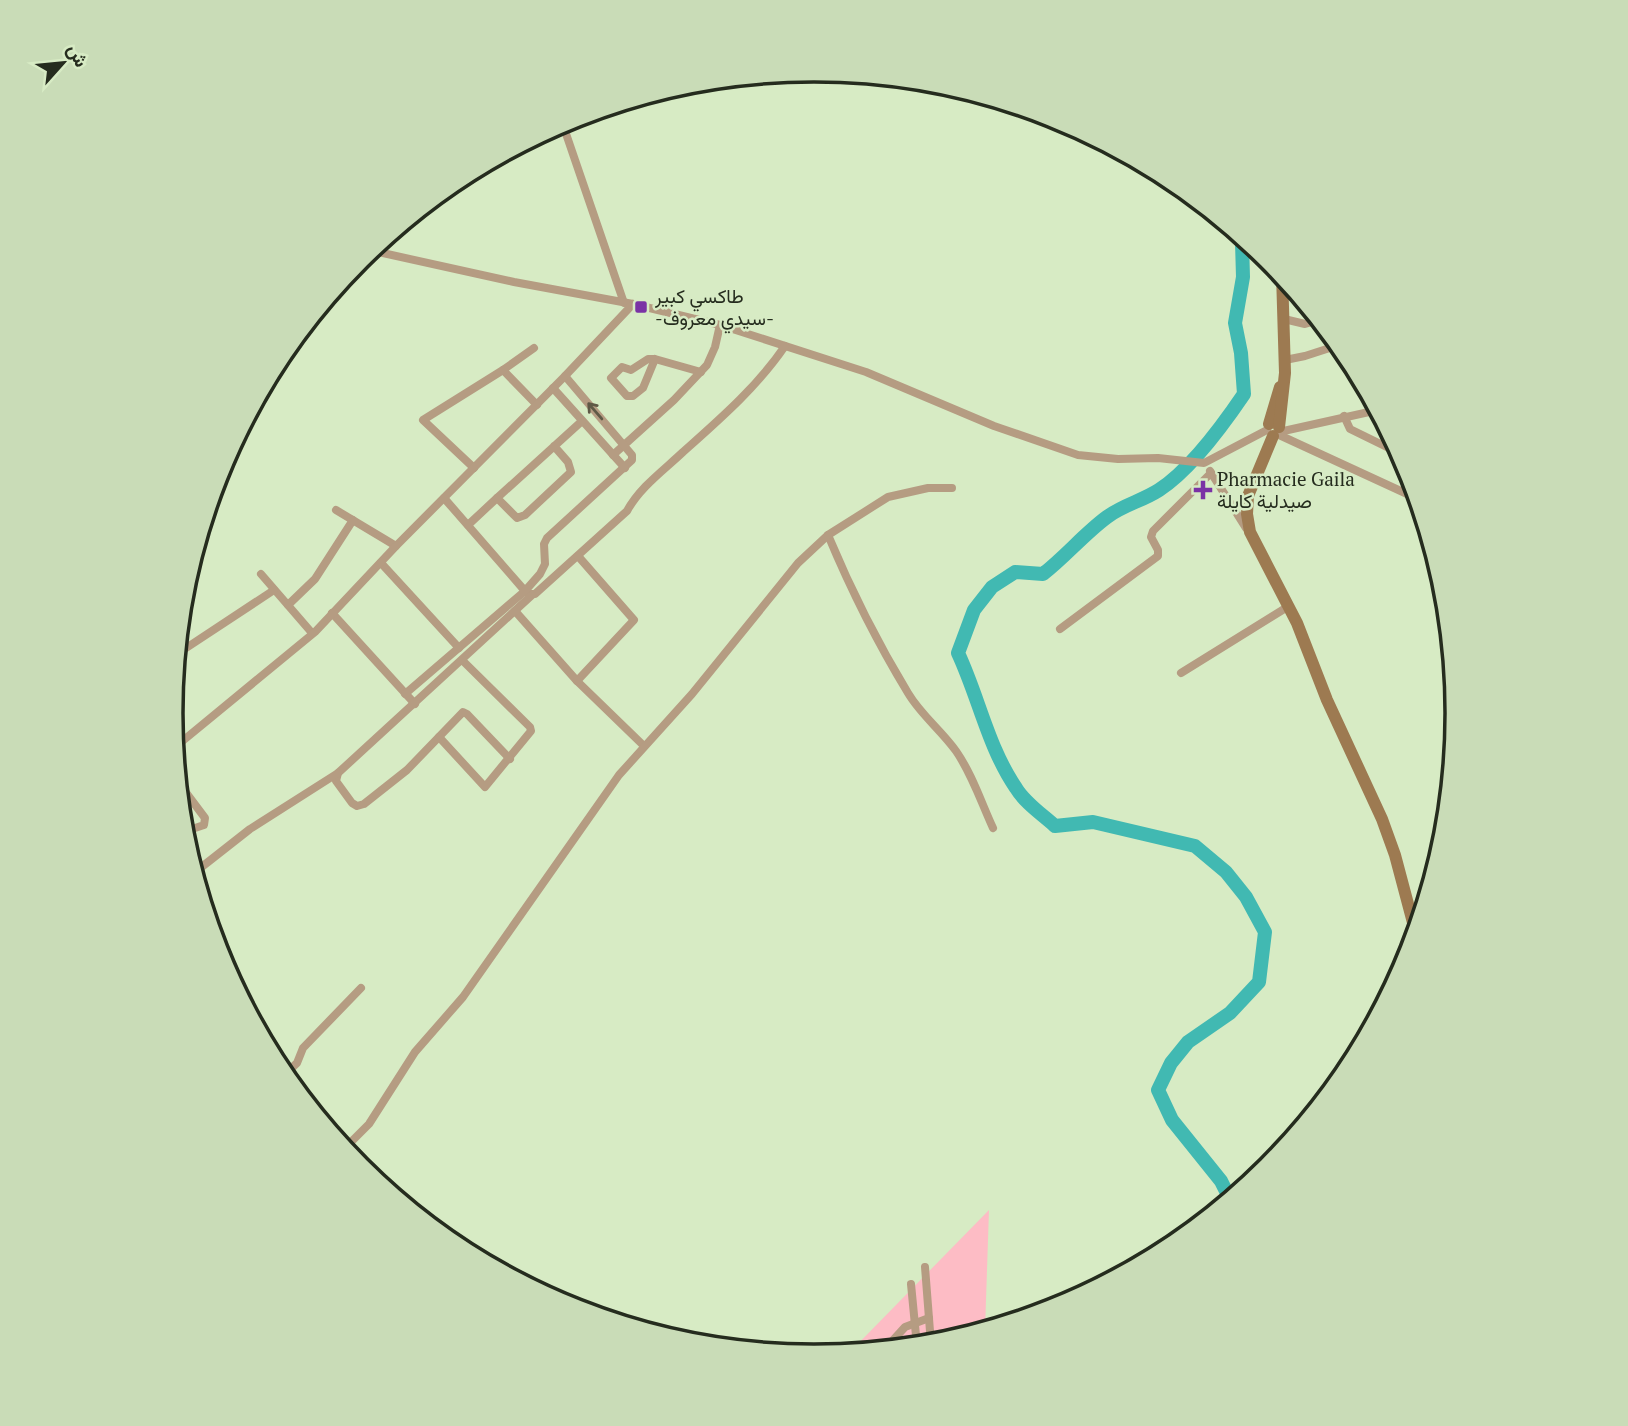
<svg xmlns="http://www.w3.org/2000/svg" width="1628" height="1426" font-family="'PT Serif',Vazirmatn,serif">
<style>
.green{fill:#fdbcc5}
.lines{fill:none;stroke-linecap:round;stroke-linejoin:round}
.river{stroke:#41b9b2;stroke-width:14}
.street{stroke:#b59c82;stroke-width:8}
.secondary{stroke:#9d7a51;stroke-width:12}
.oneway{stroke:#5f5946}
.poi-dot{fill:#7a32a5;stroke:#d7ebc4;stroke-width:2.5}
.labels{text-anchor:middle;stroke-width:5;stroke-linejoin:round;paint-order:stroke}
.poi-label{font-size:19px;fill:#252c1e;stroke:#d7ebc4;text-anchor:start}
.rim{fill:none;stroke:#252c1e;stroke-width:3.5}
</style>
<rect width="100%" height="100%" fill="#d7ebc4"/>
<path class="green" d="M989,1210L985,1330L939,1344L849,1353Z"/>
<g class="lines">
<path class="river" d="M1230,1199L1221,1181L1172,1120L1158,1090L1171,1063L1188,1042L1230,1013L1259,982L1265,932L1246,897L1226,872L1195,846L1093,822L1055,826C1043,815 1025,803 1016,788C988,747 979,698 958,653L974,610L992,587L1015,572L1043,574C1066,556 1084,534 1107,517C1123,505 1142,501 1159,490C1190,470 1223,425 1244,394L1241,353L1235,323L1243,277L1242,242L1237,232"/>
<g class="street">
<path d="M562,122L624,303"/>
<path d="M542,133H544"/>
<path d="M369,250L514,282L633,304L720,325L866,372L994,426L1078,455L1118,459L1158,458L1204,463L1267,430"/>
<path d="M1284,319L1305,324L1319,320"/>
<path d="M655,359L643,388L633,396H627L611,378L622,367L631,370L648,359H655L701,372"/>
<path d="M1285,360L1305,356L1339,345"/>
<path d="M503,370L537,405"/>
<path d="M553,388L625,468"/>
<path d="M1344,416L1350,429L1401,454"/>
<path d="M1279,432L1378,410"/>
<path d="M1277,434L1418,499"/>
<path d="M554,446L568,462L571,472L525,515L517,518L497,498L582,421"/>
<path d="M613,455L674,400L707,365L715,347L720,325"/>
<path d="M474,468L423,420L503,370L534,348"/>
<path d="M1210,471L1246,528"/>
<path d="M444,498L525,591L529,594H535L627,511C640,487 664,470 683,452C720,419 757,387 785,346"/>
<path d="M336,510L396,546"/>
<path d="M468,525L497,498"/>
<path d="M828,535C851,590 877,642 908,693C921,715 941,730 956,751C972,774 981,802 993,828"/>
<path d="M381,563L459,648"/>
<path d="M261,574L312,633"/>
<path d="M288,605L315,579L353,520"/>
<path d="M515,611L577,681L634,620L578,556"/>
<path d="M332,613L415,704"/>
<path d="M1060,629L1158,556V550L1151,537L1153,531L1211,473"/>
<path d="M177,654L274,590"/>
<path d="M1181,673L1289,606"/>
<path d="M577,681L644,746"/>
<path d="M405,694L525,591L540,574L545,564L544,544L547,538L632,460V455L565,376"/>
<path d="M439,737L485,787L531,731L530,727L462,660"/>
<path d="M174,748L315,632L396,546L565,376L633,304"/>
<path d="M510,759L467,714L463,712L407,770L364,804L357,806L352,803L336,781L338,773L532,595"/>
<path d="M178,782L205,818L204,825L183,832"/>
<path d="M194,873L250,829L338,773"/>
<path d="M1364,1037L1367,1036"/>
<path d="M284,1075L297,1063L303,1048L361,988"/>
<path d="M344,1149L369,1124L415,1052L463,997L619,775L692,694L798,563L828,535L888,497L928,488H952"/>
<path d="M925,1267L931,1344"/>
<path d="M911,1284L917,1346"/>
<path d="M885,1349L905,1327L929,1318"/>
</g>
<g class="secondary">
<path d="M1269,424L1280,387"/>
<path d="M1279,427L1285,373L1282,274"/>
<path d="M1273,436L1248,496L1247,514L1250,532L1297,623L1327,700L1382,819L1395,855L1416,934"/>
</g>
</g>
<defs><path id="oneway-shaft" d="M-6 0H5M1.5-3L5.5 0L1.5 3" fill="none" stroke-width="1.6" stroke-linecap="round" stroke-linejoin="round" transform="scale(1.75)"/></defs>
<use class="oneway" href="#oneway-shaft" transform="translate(595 411) rotate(-131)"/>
<g class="poi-dot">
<rect x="634" y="300" width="14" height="14" rx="3.5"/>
<path d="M1199.5 479.5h7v7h7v7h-7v7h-7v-7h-7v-7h7z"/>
</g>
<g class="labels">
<g class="poi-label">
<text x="655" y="303">طاكسي كبير<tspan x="655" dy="22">-سيدي معروف-</tspan></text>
<text x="1217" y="486">Pharmacie Gaila<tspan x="1217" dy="22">صيدلية كايلة</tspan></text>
</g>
</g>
<path d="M0 0H1628V1426H0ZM183 713a631 631 0 1 1 1262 0a631 631 0 1 1-1262 0Z" fill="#c9dcb7" fill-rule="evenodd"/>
<path class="rim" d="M183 713a631 631 0 1 1 1262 0a631 631 0 1 1-1262 0Z"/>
<g transform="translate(63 63) rotate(63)" stroke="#d7ebc4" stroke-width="5" paint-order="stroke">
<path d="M0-5L12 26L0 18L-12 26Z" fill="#252c1e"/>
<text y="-10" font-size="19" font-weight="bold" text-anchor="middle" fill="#252c1e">ش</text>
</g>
</svg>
